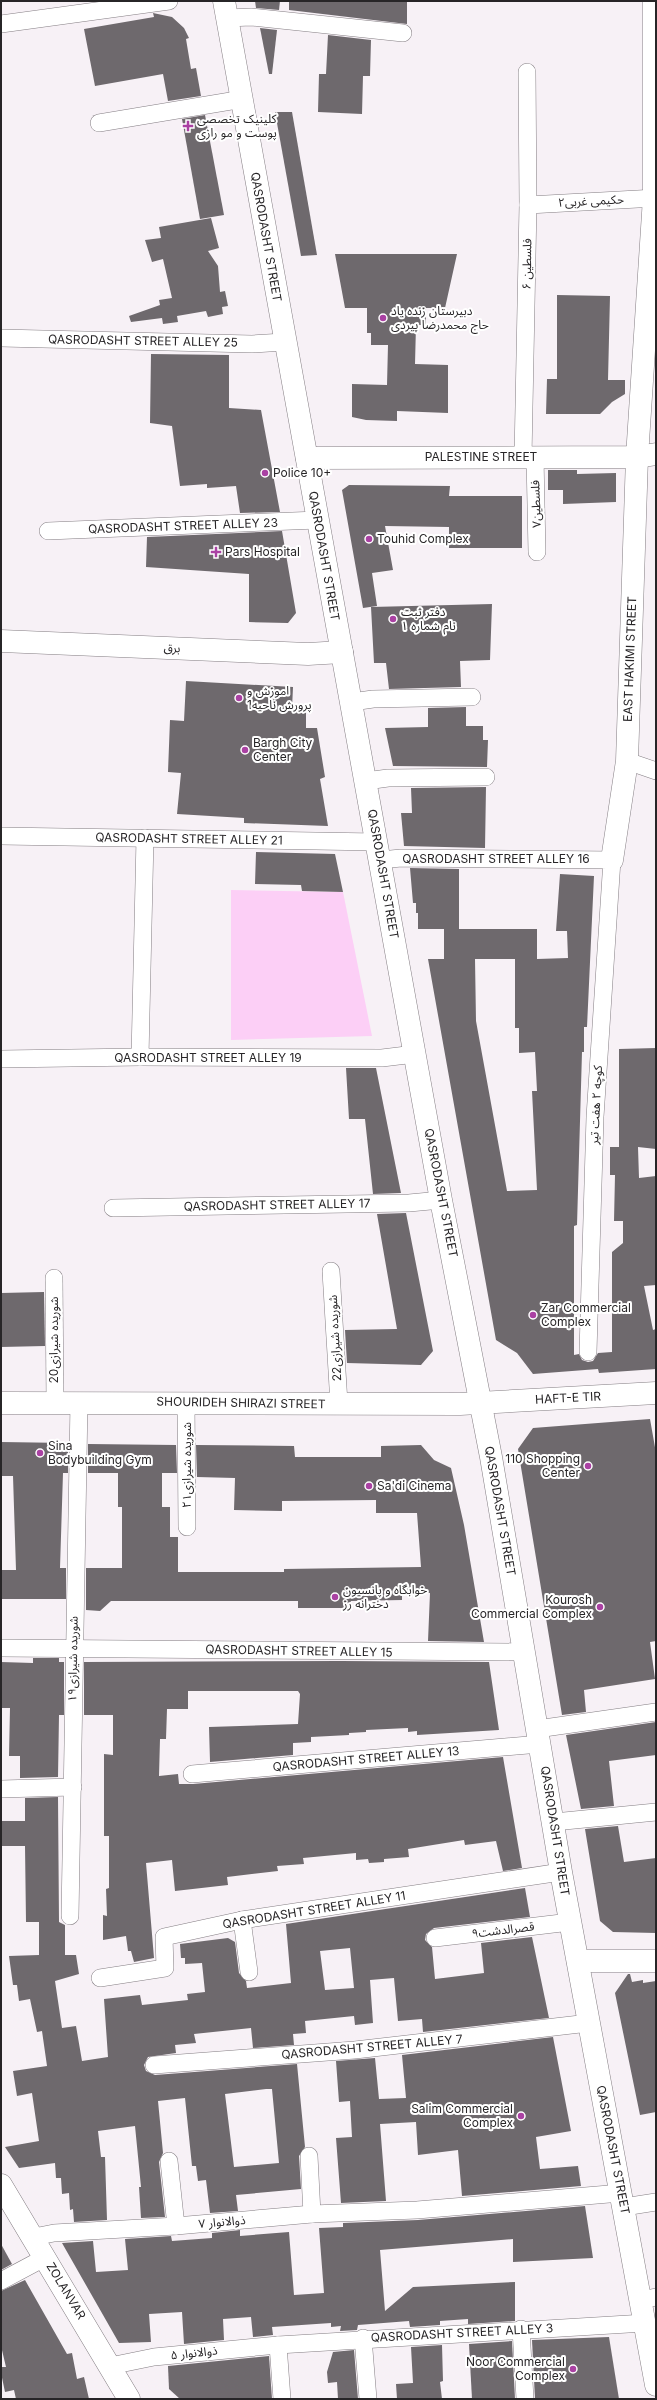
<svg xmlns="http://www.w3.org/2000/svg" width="657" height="2400" font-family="Inter,'Noto Sans Arabic',sans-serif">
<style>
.green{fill:#fccff6}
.building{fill:#6e696d;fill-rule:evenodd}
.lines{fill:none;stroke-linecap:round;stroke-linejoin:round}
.street-casing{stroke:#847e83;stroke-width:18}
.secondary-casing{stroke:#847e83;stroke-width:23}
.street{stroke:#fff;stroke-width:17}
.secondary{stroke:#fff;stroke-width:22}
.poi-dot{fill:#aa41a3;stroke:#fff;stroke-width:1.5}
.labels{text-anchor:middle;stroke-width:4;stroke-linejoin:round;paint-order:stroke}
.poi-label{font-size:12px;fill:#272527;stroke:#fff;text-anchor:start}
.street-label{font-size:12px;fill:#272527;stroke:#fff}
</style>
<rect width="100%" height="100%" fill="#f7f1f6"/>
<path class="green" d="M231,890L343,892L372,1036L231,1040Z"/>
<g class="building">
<path d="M255,1H280L279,10L256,8Z"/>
<path d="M289,1H407V24L289,10Z"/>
<path d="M153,13L172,17L184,28L189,38L186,39L191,69L196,68L201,96L168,101L163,74L95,86L84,29L154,17Z"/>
<path d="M260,28L277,30L272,74H269Z"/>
<path d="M328,35L371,40L370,76H363L362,114L318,112L319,74H326Z"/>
<path d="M275,112H292L317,255L301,256Z"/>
<path d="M205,115L224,215L200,219L182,119Z"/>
<path d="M211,218L219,248L208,251L218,266L220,292L225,291L228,306L222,307L223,314L208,317L206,311L177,316L178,322L163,324L162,318L131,322L129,316L160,305L159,300L172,298L163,259L152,262L145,240L161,238L159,227Z"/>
<path d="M335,254H457L445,308H426V325H416L415,364L448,365V413L397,411V421L366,420L352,417V384L387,385L388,345H371V333H367V308H345Z"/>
<path d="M557,295L610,296L608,380H625V394L612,402L600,414H546L547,379H557Z"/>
<path d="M151,354L229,355V408L261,410L280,512L240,513L236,486L207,488V484L180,486L172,426L150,423Z"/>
<path d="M548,470H577V474L616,473V502L563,504V490H548Z"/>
<path d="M349,485L450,486L449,496H522V548H449V527L385,526L393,570L372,573L377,606L363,608L342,490Z"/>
<path d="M282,531L296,613L288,623L249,622V574L146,567L147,537Z"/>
<path d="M492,604L490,660L460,661L461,687L389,689L386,663H374L371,607Z"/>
<path d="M186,681L293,687L292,709L306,710V728H317L325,777L320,779L328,826L244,823V818L177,814L181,773L168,772L170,720L184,721Z"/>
<path d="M466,707V726H483V740H488L487,767L393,766L385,728L428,727V708Z"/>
<path d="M486,787L485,848L404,846L401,813H412L411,788Z"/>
<path d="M256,852L335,854L343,892L302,891L301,885L255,884Z"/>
<path d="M410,868L459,869V929H537V959L568,958L567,931H556L560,874L594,876L587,1027H584V1052H582L577,1225L574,1226V1355L579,1354L582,1360L588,1362L593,1361L598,1353L612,1352V1252L623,1243V1221H614L615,1175H610V1147H619V1049L656,1048V1149L638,1147L639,1178L656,1176V1285L644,1286L653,1330L656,1329V1369L599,1373L598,1369L533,1374L517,1353L496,1340L428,959H444V929H418V913H416V903H413ZM475,959H515V1028H519V1053L535,1052L537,1091H532L537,1190L507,1191L476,1021Z"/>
<path d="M346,1068H376L401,1193L373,1194L365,1119H349Z"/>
<path d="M406,1213L433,1351L421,1365L347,1363L345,1330L397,1329L377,1214Z"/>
<path d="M44,1292L45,1346L1,1347V1293Z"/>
<path d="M650,1419L656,1453V1641L650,1642L655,1679L584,1690L586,1712L562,1715L518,1449L533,1428Z"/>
<path d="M1,1442L68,1443V1473H63L60,1568H66V1599H1V1570H16L13,1476H1Z"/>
<path d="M88,1444L176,1445L177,1473H162V1507H170V1537H178V1572H284V1569L421,1567L417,1513H376V1500L282,1501V1511L234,1510L235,1478L197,1477L196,1445L294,1446L295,1457H381V1446L421,1445L434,1460L451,1468L464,1525L484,1642L428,1641L430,1593L402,1592V1600L351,1601V1608H298V1601H111L100,1611L86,1610V1568H122V1507H118V1473H88Z"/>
<path d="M33,1658H59V1662H64V1715H59L58,1777L20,1778V1756H9L10,1708H1V1662L33,1663Z"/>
<path d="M341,1661L489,1662L499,1730L417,1735V1731L408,1732V1728L366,1730V1732L349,1733V1735L311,1737V1742L293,1743V1755L210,1762L209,1727L298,1724L300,1694L298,1691H188V1709H167L166,1739H160L159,1776L178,1774L179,1784H193L503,1757L522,1868L503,1871L496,1841L465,1845L464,1840L408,1849L409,1857L384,1859V1862L369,1863L368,1859L356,1860V1853L303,1858L304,1864L277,1866L278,1871L227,1877L228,1885L175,1891L172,1860L146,1863L154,1958L134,1962L131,1951H128L126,1936L103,1940V1915L107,1916L106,1889L109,1888V1836H104V1754L113,1755V1715H84V1662Z"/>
<path d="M656,1722V1755L609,1761L614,1806L581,1809L566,1735Z"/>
<path d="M58,1797L59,1922L65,1925V1955H76L79,1974L55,1981L62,2028L76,2026L82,2061L108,2057L104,1999L140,1995L142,2005L188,2000L187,1994L205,1992L202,1963L185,1964V1958H181L180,1944L228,1938L235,1942L239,1973L246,1981L247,1988L291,1983L286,1924L525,1888L530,1917L434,1928L426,1934L425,1940L432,1947L435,1979L484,1973L481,1943L532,1937L549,2018L423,2032L422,2019L398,2021L394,1978L370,1980L373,2023L355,2025L354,2016L305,2021L306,2033L293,2034L294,2045L253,2048L251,2028L194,2034L196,2043L175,2045L176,2053L148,2057L144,2065L146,2071L155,2075L297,2064L305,2147L299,2156L301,2189L236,2195L238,2211L210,2213L206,2180L198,2181L196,2166H192L185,2098L158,2101L163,2153L159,2162L165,2217L141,2218L139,2187H141L135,2126L98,2131L101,2157H105L107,2220L74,2222L73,2209L70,2210L69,2193L62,2194L61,2178H56L55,2163L19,2168L5,2147L39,2141L32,2093L17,2096L13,2071L47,2066L42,2031L37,2032L30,1999L19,2001L17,1985H13L9,1956L39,1955V1922H26L25,1846H1V1821H25V1798ZM350,1948L354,1988L325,1990L320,1951ZM266,2089H272L279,2163L234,2167L225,2094Z"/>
<path d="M618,1826L624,1862L656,1858V1933L613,1932L600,1921L585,1829Z"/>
<path d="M628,1974H630L632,1982L643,1980V1983L656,1981V2112L640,2115L615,1993Z"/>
<path d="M553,2037L571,2131L536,2137L540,2169L578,2166L581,2186L462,2196L458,2150L418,2155L416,2122L380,2124L386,2201L341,2203L336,2138L352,2137L350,2101L339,2102L336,2061L375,2058L379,2099L406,2098L402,2055Z"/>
<path d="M585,2206L593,2258L513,2262V2239L380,2250L385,2311L413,2287L515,2282V2321L468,2324V2319L440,2321V2325L410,2327L409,2321L358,2325L357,2330L340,2331L341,2326L331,2327V2323L272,2327L273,2335L253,2337L251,2317L223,2319L224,2340L184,2344L182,2312L149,2314L151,2342L119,2343L62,2243L93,2241L96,2272L128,2270L125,2239L171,2236L172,2241L212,2238V2233L240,2230V2236L289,2232L294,2295L324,2293L319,2228L343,2227V2223L418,2220Z"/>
<path d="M1,2244L12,2264L1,2270Z"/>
<path d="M25,2280L67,2354L72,2353L77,2379L84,2377L89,2399H16L14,2390L5,2392L1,2373V2367H6L1,2346V2291Z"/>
<path d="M609,2337L619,2399H535L532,2340Z"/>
<path d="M512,2341L515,2399H472L469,2344Z"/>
<path d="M442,2345L443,2381L440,2382L442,2399H397L396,2384L413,2383L411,2347Z"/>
<path d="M354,2350L358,2399H338L337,2382L328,2383L327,2372L333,2352Z"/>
<path d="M269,2356L272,2399H180L169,2389L168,2366Z"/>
</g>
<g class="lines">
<g class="street-casing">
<g id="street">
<path d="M227,18L251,17L403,33"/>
<path d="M1,24L169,1"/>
<path d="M99,123L243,99"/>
<path d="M528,205L656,198"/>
<path d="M1,338L252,344L284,342"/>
<path d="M523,457L528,205L527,72"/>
<path d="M535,457L537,552"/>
<path d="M48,531L318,520"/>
<path d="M352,702L373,699L472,697"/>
<path d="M627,761L656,771"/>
<path d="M366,781L388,778L486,777"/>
<path d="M1,836L377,842"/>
<path d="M381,860L401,858L612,860L595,1117L588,1352"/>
<path d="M140,1057L145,838"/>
<path d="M1,1059L140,1057L382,1058L415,1054"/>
<path d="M113,1208L409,1203L441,1200"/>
<path d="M331,1271L339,1404"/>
<path d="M54,1278L55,1402"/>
<path d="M186,1402L187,1527"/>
<path d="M1,1648L525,1652"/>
<path d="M537,1729L656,1712"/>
<path d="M192,1774L540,1744"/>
<path d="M1,1789L73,1787"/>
<path d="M554,1822L656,1812"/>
<path d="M70,1916L79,1402"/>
<path d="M242,1920L249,1972"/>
<path d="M435,1938L570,1922"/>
<path d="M100,1978L165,1968L164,1937L242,1920L561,1872"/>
<path d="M154,2065L355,2050L589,2023"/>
<path d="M309,2156L312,2214"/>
<path d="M169,2161L176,2226"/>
<path d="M624,2207L656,2202"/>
<path d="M34,2237L54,2233L176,2226L312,2214L417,2210L621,2193"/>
<path d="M1,2281L46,2257"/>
<path d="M641,2300L656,2297"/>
<path d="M521,2329L525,2399"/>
<path d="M363,2338L368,2399"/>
<path d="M278,2345L282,2399"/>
<path d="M110,2366L154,2357L278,2345L645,2323"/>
</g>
</g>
<g class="secondary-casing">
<g id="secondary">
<path d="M224,1L441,1200L491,1457L561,1872L656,2385"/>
<path d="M307,458L637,457L656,454"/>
<path d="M1,641L308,654L342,652"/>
<path d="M612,860L627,761L637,457L654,198V1"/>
<path d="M1,1403L460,1404L656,1393"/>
<path d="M578,1961H656"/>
<path d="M1,2185L129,2399"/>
</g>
</g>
<use href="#street" class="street"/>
<use href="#secondary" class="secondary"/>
</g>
<g class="poi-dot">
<path d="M186 120h4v4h4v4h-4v4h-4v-4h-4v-4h4z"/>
<circle cx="383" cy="318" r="4"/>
<circle cx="265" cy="473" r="4"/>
<circle cx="369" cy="539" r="4"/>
<path d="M214 546h4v4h4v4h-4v4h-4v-4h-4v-4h4z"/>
<circle cx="393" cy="619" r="4"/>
<circle cx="239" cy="698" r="4"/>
<circle cx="245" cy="750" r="4"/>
<circle cx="533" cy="1315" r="4"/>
<circle cx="40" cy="1453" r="4"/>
<circle cx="588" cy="1466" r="4"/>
<circle cx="369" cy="1486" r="4"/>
<circle cx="335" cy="1597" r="4"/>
<circle cx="600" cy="1607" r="4"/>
<circle cx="521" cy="2116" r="4"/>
<circle cx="573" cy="2369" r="4"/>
</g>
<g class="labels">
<g class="poi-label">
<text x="197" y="123">کلینیک تخصصی<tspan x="197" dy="14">پوست و مو رازی</tspan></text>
<text x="391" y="315">دبیرستان زنده یاد<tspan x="391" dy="14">حاج محمدرضا پیردی</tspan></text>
<text x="273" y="477">Police 10+</text>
<text x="377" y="543">Touhid Complex</text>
<text x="225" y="556">Pars Hospital</text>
<text x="401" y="616">دفتر ثبت<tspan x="401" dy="14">نام شماره ١</tspan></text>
<text x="247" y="695">اموزش و<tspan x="247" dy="14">پرورش ناحیه1</tspan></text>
<text x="253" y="747">Bargh City<tspan x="253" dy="14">Center</tspan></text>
<text x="541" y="1312">Zar Commercial<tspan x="541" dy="14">Complex</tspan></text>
<text x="48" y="1450">Sina<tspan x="48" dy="14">Bodybuilding Gym</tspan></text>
<text x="580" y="1463" text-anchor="end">110 Shopping<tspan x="580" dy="14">Center</tspan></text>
<text x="377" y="1490">Sa'di Cinema</text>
<text x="343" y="1594">خوابگاه و پانسیون<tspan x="343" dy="14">دخترانه رز</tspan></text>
<text x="592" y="1604" text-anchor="end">Kourosh<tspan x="592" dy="14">Commercial Complex</tspan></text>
<text x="513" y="2113" text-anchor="end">Salim Commercial<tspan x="513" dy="14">Complex</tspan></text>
<text x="565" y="2366" text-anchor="end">Noor Commercial<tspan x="565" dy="14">Complex</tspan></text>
</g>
<g class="street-label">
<text transform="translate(591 201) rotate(-3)" y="4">حکیمی غربی۲</text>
<text transform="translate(266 237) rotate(80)" y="4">QASRODASHT STREET</text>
<text transform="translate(527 264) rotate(-89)" y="4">فلسطین ۶</text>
<text transform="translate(143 341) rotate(1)" y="4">QASRODASHT STREET ALLEY 25</text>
<text x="481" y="461">PALESTINE STREET</text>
<text transform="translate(536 504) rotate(-92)" y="4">۷فلسطین</text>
<text transform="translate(183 526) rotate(-2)" y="4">QASRODASHT STREET ALLEY 23</text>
<text transform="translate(324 556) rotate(80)" y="4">QASRODASHT STREET</text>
<text transform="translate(172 648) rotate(2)" y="4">برق</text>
<text transform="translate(630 659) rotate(-88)" y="4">EAST HAKIMI STREET</text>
<text transform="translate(189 839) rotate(1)" y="4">QASRODASHT STREET ALLEY 21</text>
<text x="496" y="863">QASRODASHT STREET ALLEY 16</text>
<text transform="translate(383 874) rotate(80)" y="4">QASRODASHT STREET</text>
<text x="208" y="1062">QASRODASHT STREET ALLEY 19</text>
<text transform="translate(596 1105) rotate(-87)" y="4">کوچه ۲ هفت تیر</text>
<text transform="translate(441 1193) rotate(79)" y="4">QASRODASHT STREET</text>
<text transform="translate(277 1205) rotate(-1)" y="4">QASRODASHT STREET ALLEY 17</text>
<text transform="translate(335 1338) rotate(-93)" y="4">22شوریده شیرازی</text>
<text transform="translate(54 1340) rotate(-90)" y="4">20شوریده شیرازی</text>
<text transform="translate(568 1398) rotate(-3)" y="4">HAFT-E TIR</text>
<text transform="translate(241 1403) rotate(1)" y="4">SHOURIDEH SHIRAZI STREET</text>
<text transform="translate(187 1465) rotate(-90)" y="4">شوریده شیرازی۲۱</text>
<text transform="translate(500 1511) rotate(80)" y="4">QASRODASHT STREET</text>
<text transform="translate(299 1651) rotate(1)" y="4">QASRODASHT STREET ALLEY 15</text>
<text transform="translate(73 1659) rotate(-89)" y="4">شوریده شیرازی۱۹</text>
<text transform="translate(366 1759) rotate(-5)" y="4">QASRODASHT STREET ALLEY 13</text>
<text transform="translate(555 1831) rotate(81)" y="4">QASRODASHT STREET</text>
<text transform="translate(314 1910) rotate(-9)" y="4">QASRODASHT STREET ALLEY 11</text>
<text transform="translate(503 1930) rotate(-7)" y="4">قصرالدشت۹</text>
<text transform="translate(372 2047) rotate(-5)" y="4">QASRODASHT STREET ALLEY 7</text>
<text transform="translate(613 2150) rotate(79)" y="4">QASRODASHT STREET</text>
<text transform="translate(222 2222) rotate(-5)" y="4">ذوالانوار ۷</text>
<text transform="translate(66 2291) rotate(59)" y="4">ZOLANVAR</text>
<text transform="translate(462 2333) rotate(-3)" y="4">QASRODASHT STREET ALLEY 3</text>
<text transform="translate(194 2353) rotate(-6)" y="4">ذوالانوار ۵</text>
</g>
</g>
<rect width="657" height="2400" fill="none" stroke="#272527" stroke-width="4"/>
</svg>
